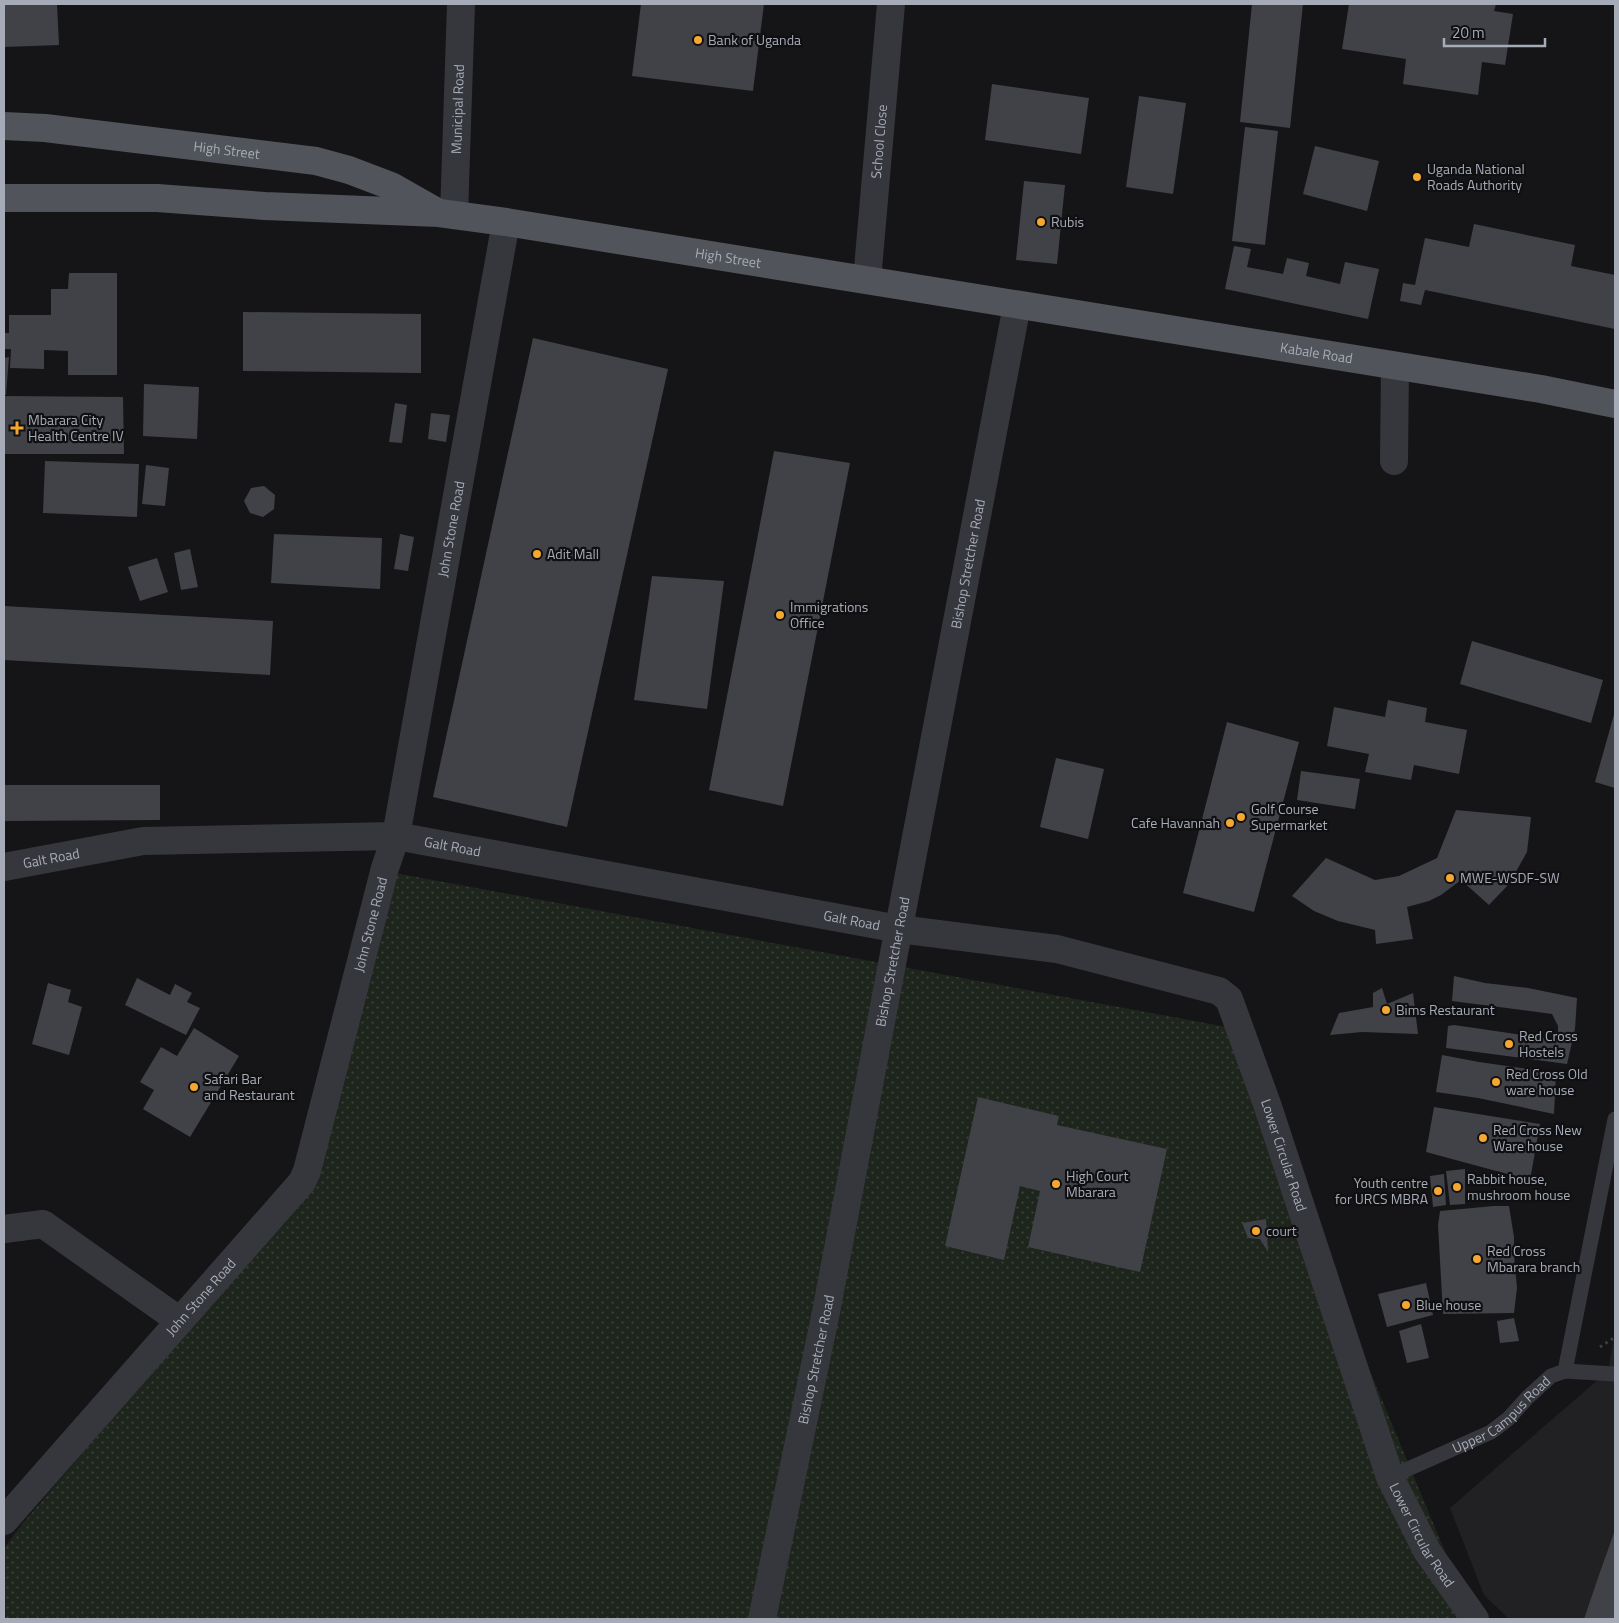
<svg xmlns="http://www.w3.org/2000/svg" width="1619" height="1623" font-family="'Titillium Web',sans-serif">
<style>
.built{fill:#212124}
.grass{fill:url(#grass-dots)}
.building{fill:#414247}
.lines{fill:none;stroke-linecap:round;stroke-linejoin:round}
.path{stroke:#3c3e43;stroke-width:3;stroke-dasharray:2.5 4;stroke-linecap:butt}
.service{stroke:#36373c;stroke-width:15}
.minor{stroke:#36373c;stroke-width:28}
.primary{stroke:#52545b;stroke-width:28}
.poi-dot{fill:#f5a82f;stroke:#101012;stroke-width:2}
.labels{text-anchor:middle;stroke-width:4.5;stroke-linejoin:round;paint-order:stroke}
.poi-label{font-size:14px;fill:#a6acb7;stroke:#101012;text-anchor:start}
.street-label{font-size:14px;fill:#a6acb7;stroke:#101012}
</style>
<defs>
<pattern id="grass-dots" width="8" height="8" patternUnits="userSpaceOnUse" patternTransform="scale(1.25)"><rect width="8" height="8" fill="#1d251d"/><path d="M2 2h.1M6 6h.1" fill="none" stroke="#3b423c" stroke-width="1.8" stroke-linecap="round"/></pattern>
</defs>
<rect width="100%" height="100%" fill="#151517"/>
<path class="built" d="M1615,1332V1619H1509L1484,1595L1450,1508L1608,1371Z"/>
<path class="grass" d="M390,872L1227,1027L1473,1619H4V1548L23,1523L308,1188Z"/>
<g class="building">
<path d="M57,4L59,45L4,47V5Z"/>
<path d="M641,4H764L753,91L632,76Z"/>
<path d="M1252,4H1303L1290,128L1240,122Z"/>
<path d="M1349,4H1496L1494,11L1513,14L1505,65L1482,62L1478,95L1403,84L1406,59L1342,49Z"/>
<path d="M992,84L1089,98L1081,154L985,140Z"/>
<path d="M1139,96L1186,103L1173,194L1126,187Z"/>
<path d="M1245,127L1278,131L1265,245L1232,241Z"/>
<path d="M1315,146L1379,161L1367,211L1303,194Z"/>
<path d="M1024,181L1065,185L1057,264L1016,260Z"/>
<path d="M1474,224L1575,245L1571,266L1615,275V329L1425,290L1421,305L1400,301L1403,283L1415,285L1425,238L1469,247Z"/>
<path d="M1234,246L1251,249L1247,267L1283,274L1287,258L1309,263L1306,276L1340,284L1345,262L1379,269L1368,319L1225,289Z"/>
<path d="M69,273H117V375H68V351L44,350V369L10,368L11,349H4V333H9V315H51V289H68Z"/>
<path d="M243,312L421,314V373L243,371Z"/>
<path d="M533,338L668,369L567,827L433,797Z"/>
<path d="M9,357L6,395H4V358Z"/>
<path d="M144,384L199,387L197,439L143,436Z"/>
<path d="M4,396L123,397L124,454H4Z"/>
<path d="M395,403L407,405L402,443L389,442Z"/>
<path d="M431,413L450,415L446,442L428,439Z"/>
<path d="M774,451L850,463L783,806L709,790Z"/>
<path d="M45,461L139,464L137,517L43,513Z"/>
<path d="M146,465L169,468L165,506L142,504Z"/>
<path d="M264,486L275,495L274,509L263,517L250,513L244,501L251,488Z"/>
<path d="M274,534L382,538L380,589L271,583Z"/>
<path d="M400,534L414,537L408,571L394,569Z"/>
<path d="M190,549L198,587L181,590L174,553Z"/>
<path d="M157,558L168,592L140,601L128,567Z"/>
<path d="M652,576L724,581L707,709L634,700Z"/>
<path d="M4,606L273,621L270,675L4,660Z"/>
<path d="M1472,641L1603,680L1591,723L1460,684Z"/>
<path d="M1388,700L1427,708L1425,722L1467,730L1459,774L1414,765L1411,780L1365,772L1369,754L1327,746L1334,707L1385,717Z"/>
<path d="M1615,711V788L1595,782Z"/>
<path d="M1227,722L1299,742L1254,912L1183,893Z"/>
<path d="M1056,758L1104,769L1088,839L1040,827Z"/>
<path d="M1301,771L1360,779L1355,809L1297,800Z"/>
<path d="M4,785H160V820L4,821Z"/>
<path d="M1456,810L1531,817L1527,852L1509,884L1489,905L1461,880L1441,895L1429,901L1407,907L1413,939L1376,944L1375,930L1338,921L1314,911L1292,896L1326,858L1375,880L1399,876L1437,858Z"/>
<path d="M1454,976L1485,983L1528,988L1577,998L1575,1029L1567,1064L1446,1048L1448,1026L1454,1025L1558,1040V1026L1552,1014L1452,1001Z"/>
<path d="M137,978L170,995L175,984L192,993L187,1002L200,1008L186,1035L125,1005Z"/>
<path d="M48,983L71,990L68,1002L82,1007L69,1055L32,1044Z"/>
<path d="M1382,988L1387,1004L1413,993L1418,1034L1362,1032L1330,1035L1339,1013L1373,1007V993Z"/>
<path d="M194,1028L239,1056L190,1137L143,1109L154,1090L140,1082L161,1047L177,1056Z"/>
<path d="M1442,1055L1479,1062L1556,1073L1554,1114L1478,1098L1436,1092Z"/>
<path d="M978,1097L1059,1116L1057,1125L1167,1149L1140,1272L1028,1247L1040,1191L1020,1186L1004,1260L945,1246Z"/>
<path d="M1434,1107L1540,1124L1530,1180L1426,1152Z"/>
<path d="M1465,1169V1204L1450,1205L1446,1171Z"/>
<path d="M1444,1174L1446,1205L1433,1207L1430,1176Z"/>
<path d="M1494,1206H1509L1514,1237V1255L1517,1288L1514,1313L1443,1314L1438,1225L1440,1211Z"/>
<path d="M1266,1219L1268,1252L1260,1239L1248,1238L1242,1223Z"/>
<path d="M1426,1283L1433,1315L1387,1327L1378,1294Z"/>
<path d="M1514,1318L1519,1341L1500,1343L1497,1321Z"/>
<path d="M1421,1324L1429,1358L1407,1363L1399,1331Z"/>
<path d="M1615,1530V1619H1584L1599,1575Z"/>
</g>
<g class="lines">
<path class="path" d="M1600,1347L1615,1337"/>
<g class="service">
<path d="M1565,1371L1615,1119"/>
<path id="s1" d="M1390,1477L1491,1432L1508,1419L1527,1398L1551,1376L1565,1371L1615,1374"/>
</g>
<g class="minor">
<path id="s2" d="M454,215L461,4"/>
<path id="s3" d="M867,280L891,4"/>
<path d="M1394,461L1395,366"/>
<path id="s4" d="M4,867L143,841L396,836L899,929L1057,949L1219,991L1229,999L1267,1104L1390,1477L1427,1551L1475,1619"/>
<path d="M4,1229L43,1224L180,1321"/>
<path id="s5" d="M4,1521L302,1182L307,1171L385,868L396,836L506,222"/>
<path id="s6" d="M762,1619L826,1312L1017,305"/>
</g>
<g class="primary">
<path id="s7" d="M4,126L45,128L316,161L349,170L391,186L435,211"/>
<path id="s8" d="M4,198H157L265,206L439,213L506,222L1541,389L1615,404"/>
</g>
</g>
<g class="poi-dot">
<circle cx="698" cy="40" r="5"/>
<circle cx="1417" cy="177" r="5"/>
<circle cx="1041" cy="222" r="5"/>
<path d="M14.5 420.5h5v5h5v5h-5v5h-5v-5h-5v-5h5z"/>
<circle cx="537" cy="554" r="5"/>
<circle cx="780" cy="615" r="5"/>
<circle cx="1241" cy="817" r="5"/>
<circle cx="1230" cy="823" r="5"/>
<circle cx="1450" cy="878" r="5"/>
<circle cx="1386" cy="1010" r="5"/>
<circle cx="1509" cy="1044" r="5"/>
<circle cx="1496" cy="1082" r="5"/>
<circle cx="194" cy="1087" r="5"/>
<circle cx="1483" cy="1138" r="5"/>
<circle cx="1056" cy="1184" r="5"/>
<circle cx="1457" cy="1187" r="5"/>
<circle cx="1438" cy="1191" r="5"/>
<circle cx="1256" cy="1231" r="5"/>
<circle cx="1477" cy="1259" r="5"/>
<circle cx="1406" cy="1305" r="5"/>
</g>
<g class="labels">
<g class="poi-label">
<text x="708" y="45">Bank of Uganda</text>
<text x="1427" y="174">Uganda National<tspan x="1427" dy="16">Roads Authority</tspan></text>
<text x="1051" y="227">Rubis</text>
<text x="28" y="425">Mbarara City<tspan x="28" dy="16">Health Centre IV</tspan></text>
<text x="547" y="559">Adit Mall</text>
<text x="790" y="612">Immigrations<tspan x="790" dy="16">Office</tspan></text>
<text x="1251" y="814">Golf Course<tspan x="1251" dy="16">Supermarket</tspan></text>
<text x="1220" y="828" text-anchor="end">Cafe Havannah</text>
<text x="1460" y="883">MWE-WSDF-SW</text>
<text x="1396" y="1015">Bims Restaurant</text>
<text x="1519" y="1041">Red Cross<tspan x="1519" dy="16">Hostels</tspan></text>
<text x="1506" y="1079">Red Cross Old<tspan x="1506" dy="16">ware house</tspan></text>
<text x="204" y="1084">Safari Bar<tspan x="204" dy="16">and Restaurant</tspan></text>
<text x="1493" y="1135">Red Cross New<tspan x="1493" dy="16">Ware house</tspan></text>
<text x="1066" y="1181">High Court<tspan x="1066" dy="16">Mbarara</tspan></text>
<text x="1467" y="1184">Rabbit house,<tspan x="1467" dy="16">mushroom house</tspan></text>
<text x="1428" y="1188" text-anchor="end">Youth centre<tspan x="1428" dy="16">for URCS MBRA</tspan></text>
<text x="1266" y="1236">court</text>
<text x="1487" y="1256">Red Cross<tspan x="1487" dy="16">Mbarara branch</tspan></text>
<text x="1416" y="1310">Blue house</text>
</g>
<g class="street-label">
<text dy="5" stroke="none"><textPath href="#s2" startOffset="106">Municipal Road</textPath></text>
<text dy="5" stroke="none"><textPath href="#s3" startOffset="139">School Close</textPath></text>
<text dy="5" stroke="none"><textPath href="#s7" startOffset="224">High Street</textPath></text>
<text dy="5" stroke="none"><textPath href="#s8" startOffset="728">High Street</textPath></text>
<text dy="5" stroke="none"><textPath href="#s8" startOffset="1324">Kabale Road</textPath></text>
<text dy="5" stroke="none"><textPath href="#s5" startOffset="1122">John Stone Road</textPath></text>
<text dy="5" stroke="none"><textPath href="#s6" startOffset="1075">Bishop Stretcher Road</textPath></text>
<text dy="5" stroke="none"><textPath href="#s4" startOffset="452">Galt Road</textPath></text>
<text dy="5" stroke="none"><textPath href="#s4" startOffset="48">Galt Road</textPath></text>
<text dy="5" stroke="none"><textPath href="#s4" startOffset="858">Galt Road</textPath></text>
<text dy="5" stroke="none"><textPath href="#s5" startOffset="718">John Stone Road</textPath></text>
<text dy="5" stroke="none"><textPath href="#s6" startOffset="670">Bishop Stretcher Road</textPath></text>
<text dy="5" stroke="none"><textPath href="#s4" startOffset="1411">Lower Circular Road</textPath></text>
<text dy="5" stroke="none"><textPath href="#s5" startOffset="298">John Stone Road</textPath></text>
<text dy="5" stroke="none"><textPath href="#s6" startOffset="265">Bishop Stretcher Road</textPath></text>
<text dy="5" stroke="none"><textPath href="#s1" startOffset="129">Upper Campus Road</textPath></text>
<text dy="5" stroke="none"><textPath href="#s4" startOffset="1816">Lower Circular Road</textPath></text>
</g>
</g>
<rect width="1619" height="1623" fill="none" stroke="#a6acb7" stroke-width="10"/>
<path d="M1444 38v8h101v-8" fill="none" stroke="#a6acb7" stroke-width="2.5"/>
<text x="1452" y="38" font-size="15" fill="#a6acb7" stroke="#101012" stroke-width="4" paint-order="stroke">20 m</text>
</svg>
